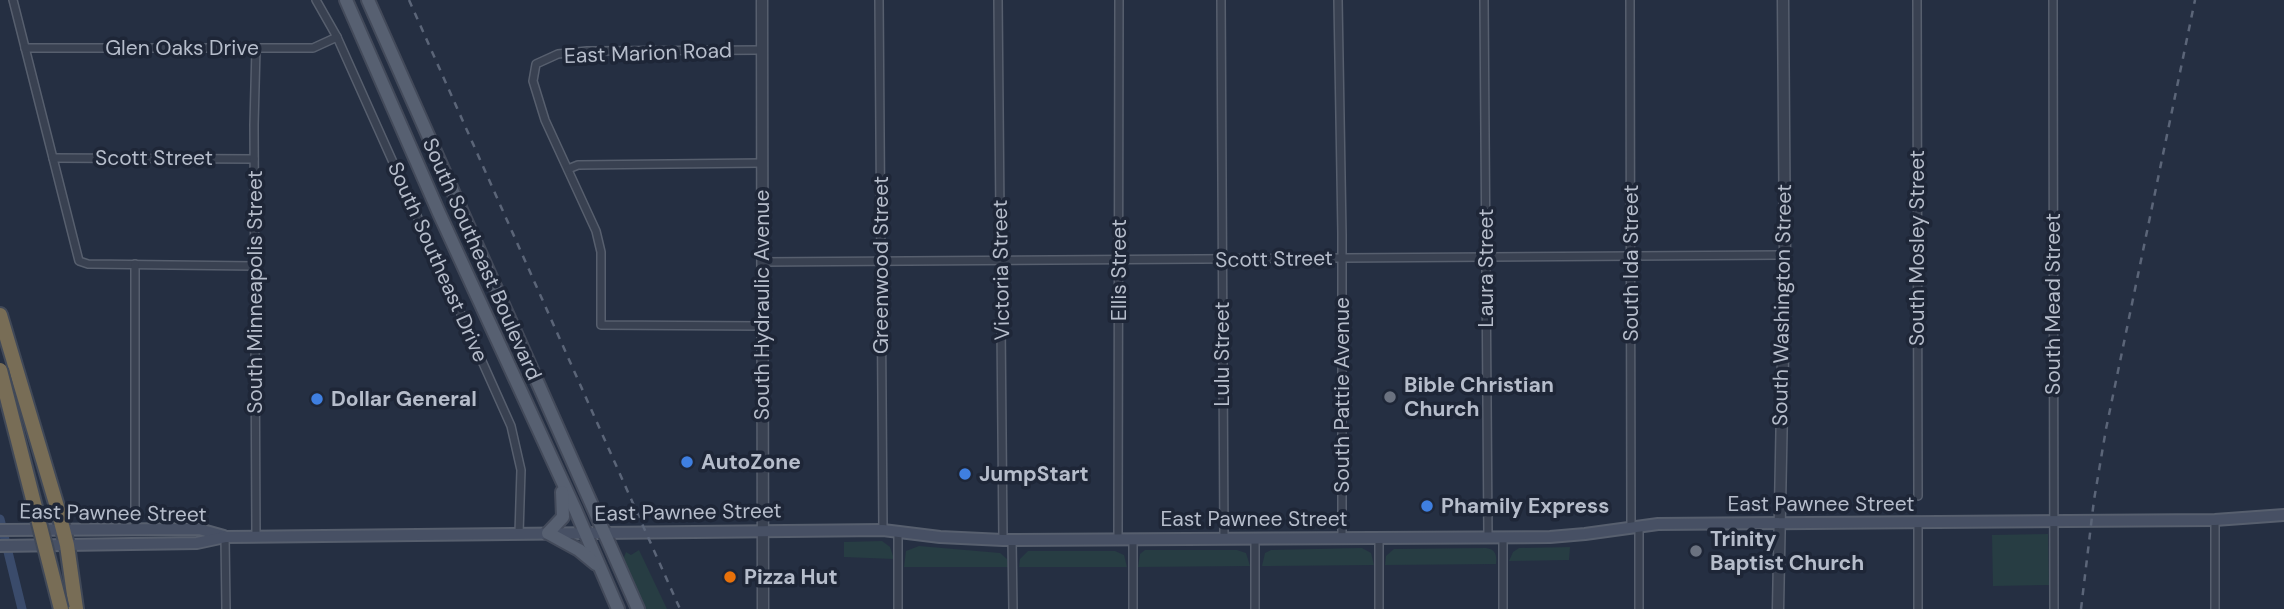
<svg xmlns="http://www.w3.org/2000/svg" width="2284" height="609" font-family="'DM Sans',sans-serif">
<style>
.green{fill:#273d43}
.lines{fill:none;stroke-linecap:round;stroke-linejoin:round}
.canal{stroke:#3a4b6b;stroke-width:9}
.minor-casing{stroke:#575f6e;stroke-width:10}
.tertiary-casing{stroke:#575f6e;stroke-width:13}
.secondary-casing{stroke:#575f6e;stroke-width:14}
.primary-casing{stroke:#434a5a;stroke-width:16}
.motorway-casing{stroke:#414958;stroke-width:18}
.minor{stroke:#394151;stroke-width:7}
.tertiary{stroke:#394151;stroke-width:10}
.secondary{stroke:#475064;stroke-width:10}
.primary{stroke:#576071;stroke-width:12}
.motorway{stroke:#786d56;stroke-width:14}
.rail{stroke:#5b6578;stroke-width:2.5;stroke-dasharray:7 7;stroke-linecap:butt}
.motorway-bridge-casing{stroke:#414958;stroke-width:18;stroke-linecap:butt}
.motorway-bridge{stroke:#786d56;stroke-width:14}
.worship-dot{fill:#6b7280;stroke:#1e2637;stroke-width:2.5}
.shop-dot{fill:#3f7fe0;stroke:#1e2637;stroke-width:2.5}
.food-dot{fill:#e8710a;stroke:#1e2637;stroke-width:2.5}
.labels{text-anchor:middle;stroke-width:7;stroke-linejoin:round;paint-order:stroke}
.street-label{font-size:21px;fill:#b6bdcb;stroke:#1e2637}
.poi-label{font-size:21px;font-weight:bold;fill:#b6bdcb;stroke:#1e2637;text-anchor:start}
</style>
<rect width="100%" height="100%" fill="#252f42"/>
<g class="green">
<path d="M2048,534L2049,585L1993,586L1992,535Z"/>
<path d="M882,541L890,547L894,559L844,557V542Z"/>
<path d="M919,546L1000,553L1007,559L1008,567H904L906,551Z"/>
<path d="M1570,547L1569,560L1509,561L1513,552L1519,548Z"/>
<path d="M1362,548L1371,553L1374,565L1262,566L1265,553L1271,550Z"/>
<path d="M1486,548C1496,549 1497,556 1496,564L1385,565L1386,556L1394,549Z"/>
<path d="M639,550L667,609H643L623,560L626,552L631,555Z"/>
<path d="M1145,550H1237L1246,553L1250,566L1138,567L1140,554Z"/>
<path d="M1028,551H1115L1124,555L1127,567H1019L1020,559Z"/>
</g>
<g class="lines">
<path class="canal" d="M0,519L22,609"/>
<g class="minor-casing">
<g id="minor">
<path d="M13,0L79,261L88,264L255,266"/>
<path d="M316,0L337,37L511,426L521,470L519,534"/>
<path d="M879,0L883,530"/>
<path d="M998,0L1003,540"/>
<path d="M1221,0L1224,539"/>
<path d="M1338,0L1342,234V538"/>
<path d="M1484,0L1488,537"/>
<path d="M1630,0L1631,527"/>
<path d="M1917,0L1918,496"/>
<path d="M2053,0L2054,609"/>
<path d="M25,48H313L337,37"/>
<path d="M762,50L587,51L558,54L536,64L533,81L545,120L596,231L601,252V325L762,326"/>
<path d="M53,158L254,159"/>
<path d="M568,169L578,165L762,163"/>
<path d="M762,262L1785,255"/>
<path d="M135,264V529"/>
<path d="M2215,520V609"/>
<path d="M1639,526V609"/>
<path d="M898,531V609"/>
<path d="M256,536L254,125L256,48"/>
<path d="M225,537L226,609"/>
<path d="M1503,537V609"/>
<path d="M1379,538V609"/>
<path d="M1118,539L1119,0"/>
<path d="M1255,539V609"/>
<path d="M1012,540L1013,609"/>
<path d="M1133,609V539"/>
<path d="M1918,609V523"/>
</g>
</g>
<g class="tertiary-casing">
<g id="tertiary">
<path d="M762,0L763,609"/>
<path d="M1778,609L1785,255L1783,0"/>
</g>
</g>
<g class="secondary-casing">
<g id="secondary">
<path d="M0,530L199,529L224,536"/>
<path d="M0,546L197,543L225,537L883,530L940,537L1003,540L1550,537L1585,534L1658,524L2215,520L2284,515"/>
</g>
</g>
<g class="primary-casing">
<g id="primary">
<path d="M346,0L439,213L575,509L618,609"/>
<path d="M368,0L638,609"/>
<path d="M562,492L563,517L548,533L579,550L596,564"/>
</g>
</g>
<g class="motorway-casing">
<path id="motorway" d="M0,315L58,510L67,545L76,609"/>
</g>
<use href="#minor" class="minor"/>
<use href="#tertiary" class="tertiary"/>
<use href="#secondary" class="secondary"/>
<use href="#primary" class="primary"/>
<use href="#motorway" class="motorway"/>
<g class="rail">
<path d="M409,0L680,609"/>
<path d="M2081,609L2094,500L2106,429L2195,0"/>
</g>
<g class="motorway-bridge-casing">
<path id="motorway-bridge" d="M0,370L61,609"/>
</g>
<use href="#motorway-bridge" class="motorway-bridge"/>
</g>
<g class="worship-dot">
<circle cx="1390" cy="397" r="7"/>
<circle cx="1696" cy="551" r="7"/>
</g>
<g class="shop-dot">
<circle cx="317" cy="399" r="7"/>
<circle cx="687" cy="462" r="7"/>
<circle cx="965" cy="474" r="7"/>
<circle cx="1427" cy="506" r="7"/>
</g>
<circle class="food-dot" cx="730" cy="577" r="7"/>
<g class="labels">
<g class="street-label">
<text x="182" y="55">Glen Oaks Drive</text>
<text transform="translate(648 53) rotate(-2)" y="7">East Marion Road</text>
<text x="154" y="165">Scott Street</text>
<text transform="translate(1917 248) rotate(-90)" y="7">South Mosley Street</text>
<text transform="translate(482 259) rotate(66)" y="7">South Southeast Boulevard</text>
<text transform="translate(1274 259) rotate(-1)" y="7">Scott Street</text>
<text transform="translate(438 262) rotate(66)" y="7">South Southeast Drive</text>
<text transform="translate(1631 263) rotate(-90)" y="7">South Ida Street</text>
<text transform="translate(881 265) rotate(-90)" y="7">Greenwood Street</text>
<text transform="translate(1486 268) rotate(-90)" y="7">Laura Street</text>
<text transform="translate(1001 270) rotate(-91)" y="7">Victoria Street</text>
<text transform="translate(1119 270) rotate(-90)" y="7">Ellis Street</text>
<text transform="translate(255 292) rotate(-90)" y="7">South Minneapolis Street</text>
<text transform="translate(2053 304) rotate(-90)" y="7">South Mead Street</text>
<text transform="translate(762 305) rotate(-90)" y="7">South Hydraulic Avenue</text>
<text transform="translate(1782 305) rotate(-89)" y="7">South Washington Street</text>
<text transform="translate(1222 354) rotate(-90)" y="7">Lulu Street</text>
<text transform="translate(1342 395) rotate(-90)" y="7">South Pattie Avenue</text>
<text x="1821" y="511">East Pawnee Street</text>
<text transform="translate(688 512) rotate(-1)" y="7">East Pawnee Street</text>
<text transform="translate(113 513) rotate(1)" y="7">East Pawnee Street</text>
<text x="1254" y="526">East Pawnee Street</text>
</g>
<g class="poi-label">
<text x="1404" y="392">Bible Christian<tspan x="1404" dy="24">Church</tspan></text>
<text x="331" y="406">Dollar General</text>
<text x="701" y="469">AutoZone</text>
<text x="979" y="481">JumpStart</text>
<text x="1441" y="513">Phamily Express</text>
<text x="1710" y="546">Trinity<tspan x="1710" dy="24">Baptist Church</tspan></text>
<text x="744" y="584">Pizza Hut</text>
</g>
</g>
</svg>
